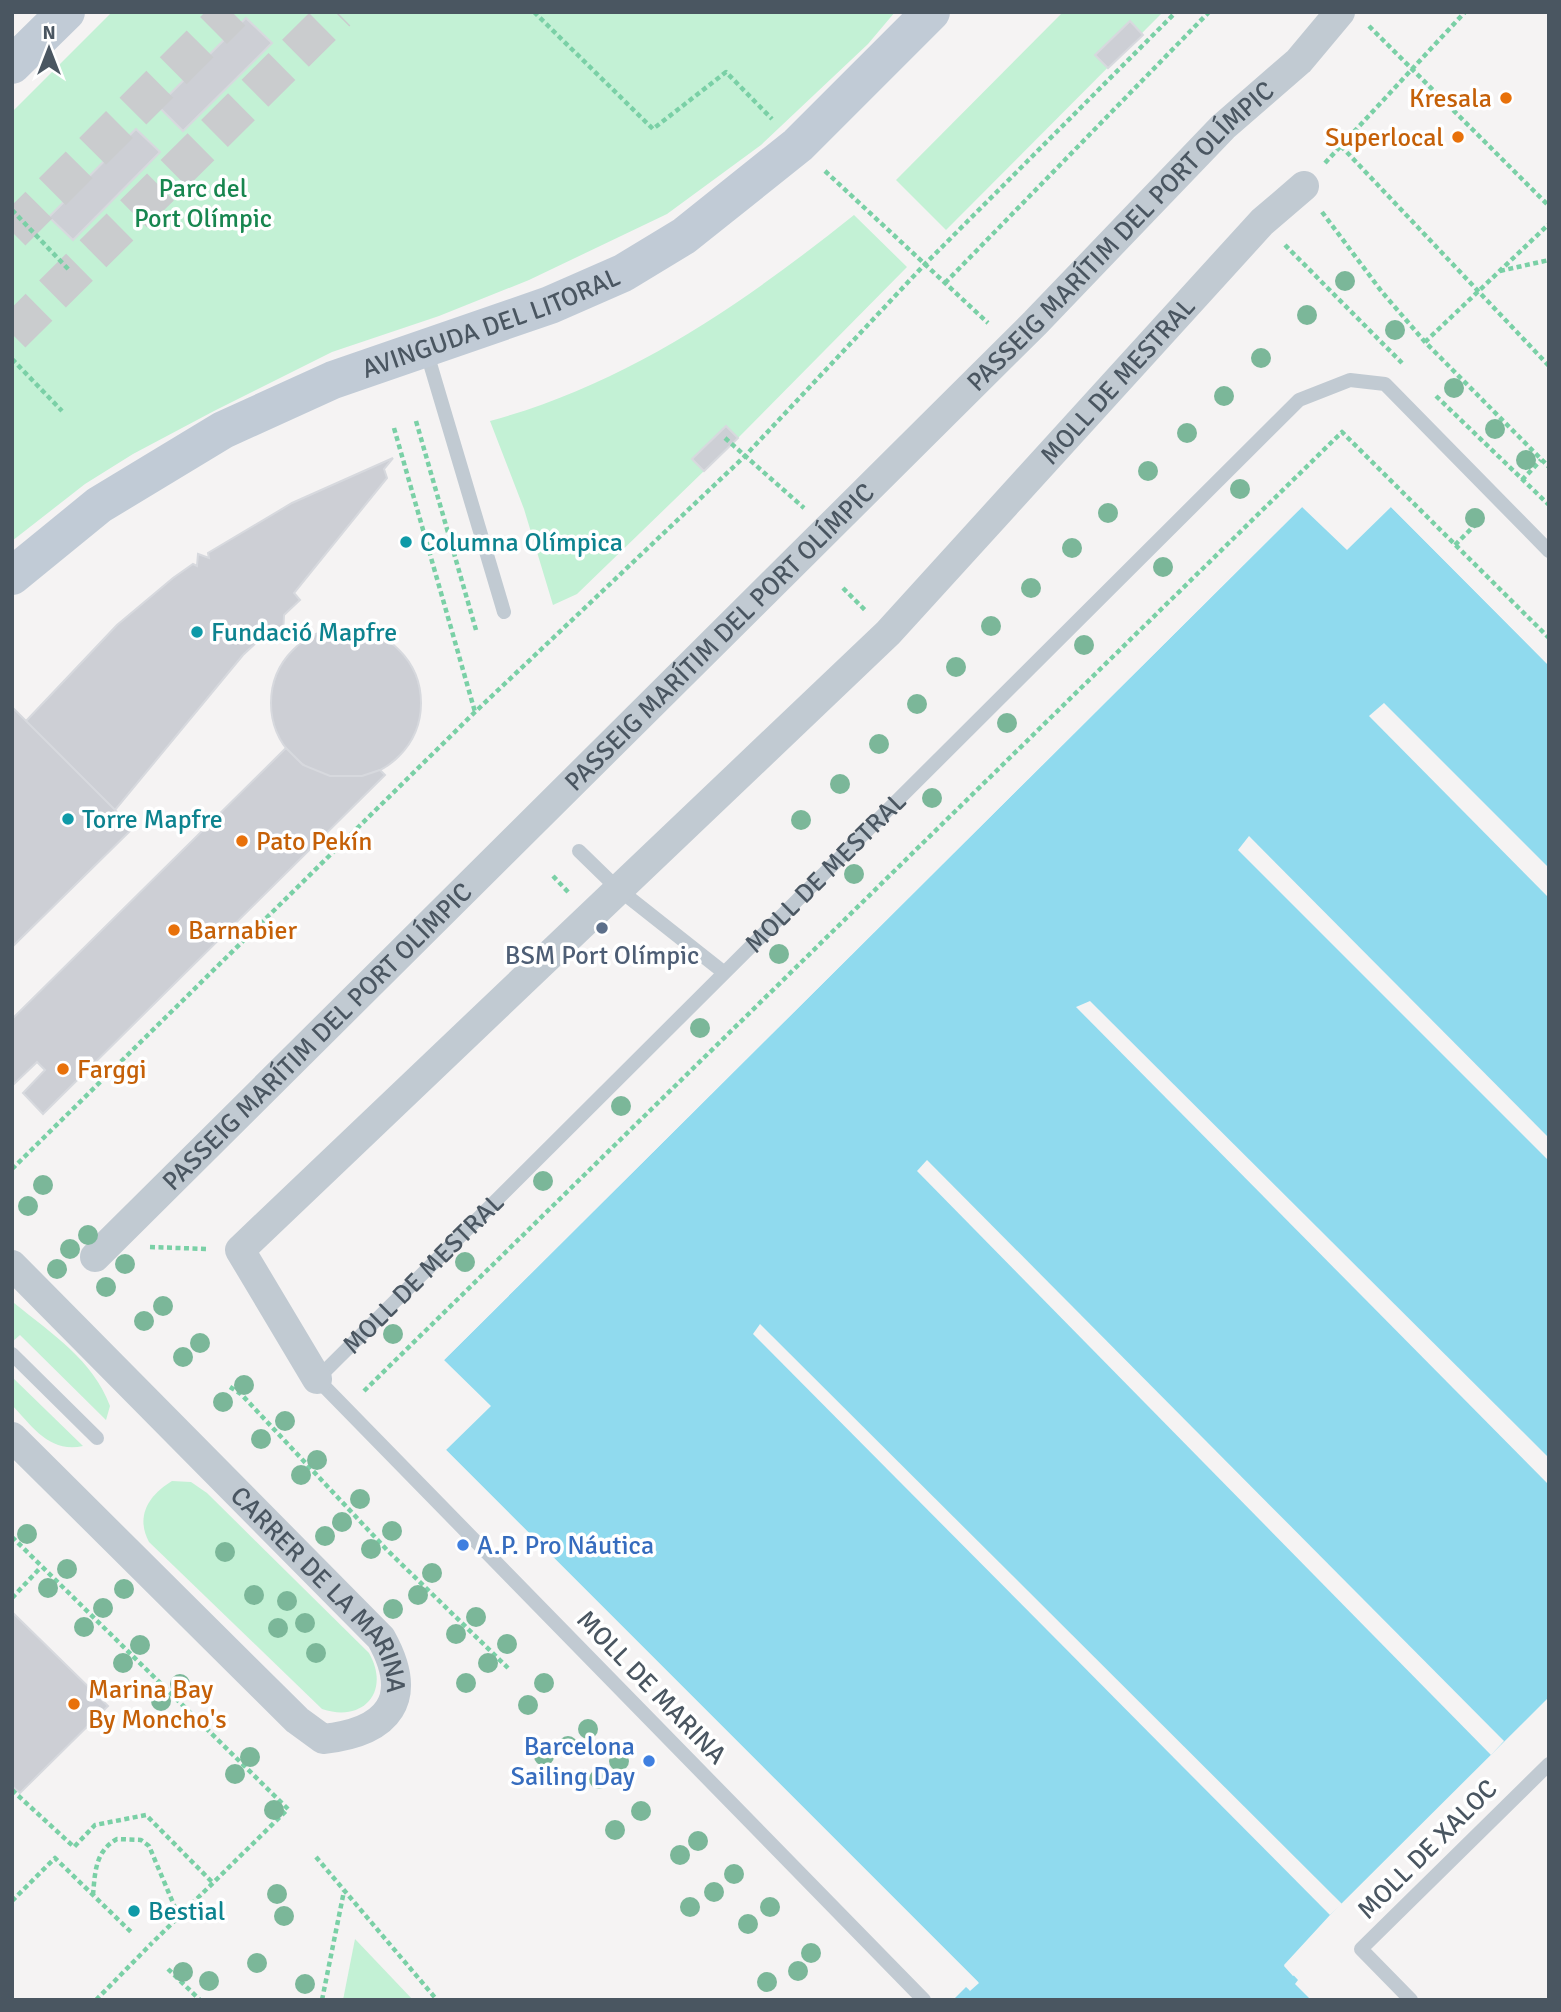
<svg xmlns="http://www.w3.org/2000/svg" width="1561" height="2012" font-family="Signika,sans-serif">
<style>
.green{fill:#c3f1d5}
.water{fill:#90daee}
.pier{fill:#f5f3f3}
.building{fill:#cdcfd5;stroke:#d7d9de;stroke-width:2}
.lines{fill:none;stroke-linecap:round;stroke-linejoin:round}
.highway-tunnel{stroke:#caccce;stroke-width:38;stroke-dasharray:38 19;stroke-linecap:butt}
.path{stroke:#7ad0a6;stroke-width:4.5;stroke-dasharray:5 3.5;stroke-linecap:butt}
.lane{stroke:#c1cad2;stroke-width:14}
.street{stroke:#c1cad2;stroke-width:30}
.secondary{stroke:#c1cbd6;stroke-width:38}
.path-bridge{stroke:#7ad0a6;stroke-width:4.5;stroke-dasharray:5 3.5;stroke-linecap:butt}
.tree{fill:#7bb799}
.food-dot{fill:#e8710a;stroke:#fff;stroke-width:2.5}
.culture-dot{fill:#0f9aa8;stroke:#fff;stroke-width:2.5}
.service-dot{fill:#5c6f8a;stroke:#fff;stroke-width:2.5}
.shop-dot{fill:#3f7fe0;stroke:#fff;stroke-width:2.5}
.labels{text-anchor:middle;stroke-width:7;stroke-linejoin:round;paint-order:stroke}
.food-label{font-size:26px;fill:#c56008;stroke:#fff;text-anchor:start}
.park-label{font-size:26px;fill:#17864f;stroke:#fff}
.street-label{font-size:26px;fill:#4a5661;stroke:#fff}
.culture-label{font-size:26px;fill:#0d838f;stroke:#fff;text-anchor:start}
.service-label{font-size:26px;fill:#4e5e75;stroke:#fff}
.shop-label{font-size:26px;fill:#366cbe;stroke:#fff;text-anchor:start}
</style>
<rect width="100%" height="100%" fill="#f5f3f3"/>
<g class="green">
<path d="M112,12H895L868,44L761,145L667,214L529,280L439,316L332,352L214,411L133,454L85,484L12,541V112Z"/>
<path d="M1063,12H1163L946,230L896,180Z"/>
<path d="M854,215L907,267L738,438L725,427L692,459L704,471L577,594L553,605L524,509L490,421C627,384 744,303 854,215Z"/>
<path d="M14,1303C51,1333 93,1360 110,1406L106,1420L20,1335L12,1342Z"/>
<path d="M12,1377L83,1446C49,1453 33,1427 12,1405Z"/>
<path d="M172,1481L191,1482L207,1493L369,1653C391,1692 363,1723 322,1709L149,1542C135,1516 149,1495 172,1481Z"/>
<path d="M355,1939L413,2000H343Z"/>
</g>
<path class="water" d="M1302,507L1347,550L1391,507L1549,666V1697L1330,1915L1284,1965L1298,1980L1295,1984L1311,2000H953L966,1987L970,1990L978,1982L446,1450L491,1406L444,1360Z"/>
<g class="pier">
<path d="M1300,505L1302,507L444,1360L442,1357Z"/>
<path d="M1394,505L1549,661V665L1391,507Z"/>
<path d="M1384,703L1549,868V898L1369,716Z"/>
<path d="M1249,836L1549,1138V1161L1238,850Z"/>
<path d="M1090,1001L1549,1458V1485L1076,1007Z"/>
<path d="M927,1160L1504,1741L1491,1755L917,1171Z"/>
<path d="M760,1324L1342,1904L1330,1915L753,1334Z"/>
<path d="M446,1450L979,1983L970,1991L964,1984L970,1986L973,1983L444,1453Z"/>
<path d="M1549,1700L1332,1918L1289,1966L1296,1974L1293,1976L1284,1966Z"/>
</g>
<g class="building">
<path d="M246,18L272,43L183,131L158,106Z"/>
<path d="M1130,21L1143,35L1108,68L1095,55Z"/>
<path d="M136,129L160,152L73,240L49,217Z"/>
<path d="M726,426L738,438L704,471L692,459Z"/>
<path d="M393,458L384,469L387,478L294,593L300,600L284,615L283,634L273,642L258,641L243,655L115,810L26,721L117,625L173,578L193,564L197,566L198,554L209,558L208,553L292,503Z"/>
<circle cx="346" cy="703" r="75"/>
<path d="M12,707L133,828L12,947Z"/>
<path d="M286,748L303,765L330,776H362L380,770L385,775L43,1114L23,1093L45,1070L37,1062L12,1086V1019Z"/>
<path d="M12,1612L108,1706L20,1793L12,1786Z"/>
</g>
<g class="lines">
<g class="highway-tunnel">
<path d="M12,232L232,12"/>
<path d="M12,334L337,12"/>
</g>
<g class="path">
<path d="M534,12L653,129L726,72L772,119"/>
<path d="M1369,26L1549,206"/>
<path d="M1341,146L1549,366"/>
<path d="M1325,163L1465,12"/>
<path d="M825,171L988,323"/>
<path d="M12,210L70,271"/>
<path d="M1322,212L1382,292L1425,342L1549,467"/>
<path d="M1285,245L1402,363"/>
<path d="M1500,271L1549,260"/>
<path d="M945,283L1209,12"/>
<path d="M1425,342L1549,224"/>
<path d="M12,359L62,411"/>
<path d="M1436,396L1549,505"/>
<path d="M416,421L476,630"/>
<path d="M394,428L475,712"/>
<path d="M725,438L804,508"/>
<path d="M1522,480L1541,460"/>
<path d="M1455,545L1482,518"/>
<path d="M843,588L865,610"/>
<path d="M553,876L569,893"/>
<path d="M12,1169L475,712L745,456L925,264L1176,12"/>
<path d="M150,1247L208,1249"/>
<path d="M230,1387L241,1394L387,1550L508,1668"/>
<path d="M364,1391L1342,432L1549,638"/>
<path d="M12,1537L288,1809L152,1943"/>
<path d="M12,1598L41,1567"/>
<path d="M12,1790L74,1847L95,1825L146,1815L213,1883"/>
<path d="M316,1857L437,2000"/>
<path d="M93,1895C95,1873 95,1851 117,1839L141,1840L149,1846L179,1917"/>
<path d="M12,1901L55,1858L131,1932"/>
<path d="M168,1969L200,2000"/>
<path d="M322,2000L344,1891"/>
</g>
<g class="lane">
<path d="M426,350L504,612"/>
<path d="M579,851L617,888L722,971"/>
<path d="M12,1354L97,1438"/>
<path id="s1" d="M924,2000L317,1379L1299,400L1350,380L1385,384L1549,551"/>
<path d="M1411,2000L1361,1949L1549,1764"/>
</g>
<g class="street">
<path id="s2" d="M95,1257L1035,323L1223,127L1299,61L1340,12"/>
<path id="s3" d="M12,1265L381,1638C415,1699 389,1732 323,1739L297,1720L12,1437"/>
<path id="s4" d="M317,1379L240,1250L888,633L1262,222L1304,186"/>
</g>
<g class="secondary">
<path d="M12,65L66,12"/>
<path id="s5" d="M12,576L99,505L223,430L333,380L550,305L623,273L684,236L798,145L931,12"/>
</g>
<path class="path-bridge" d="M96,2000L152,1943"/>
</g>
<g class="tree">
<circle cx="1345" cy="281" r="10"/>
<circle cx="1307" cy="315" r="10"/>
<circle cx="1395" cy="330" r="10"/>
<circle cx="1261" cy="358" r="10"/>
<circle cx="1454" cy="388" r="10"/>
<circle cx="1224" cy="396" r="10"/>
<circle cx="1495" cy="429" r="10"/>
<circle cx="1187" cy="433" r="10"/>
<circle cx="1526" cy="460" r="10"/>
<circle cx="1148" cy="471" r="10"/>
<circle cx="1240" cy="489" r="10"/>
<circle cx="1108" cy="513" r="10"/>
<circle cx="1475" cy="518" r="10"/>
<circle cx="1072" cy="548" r="10"/>
<circle cx="1163" cy="567" r="10"/>
<circle cx="1031" cy="588" r="10"/>
<circle cx="991" cy="626" r="10"/>
<circle cx="1084" cy="645" r="10"/>
<circle cx="956" cy="667" r="10"/>
<circle cx="917" cy="704" r="10"/>
<circle cx="1007" cy="723" r="10"/>
<circle cx="879" cy="744" r="10"/>
<circle cx="840" cy="784" r="10"/>
<circle cx="932" cy="798" r="10"/>
<circle cx="801" cy="820" r="10"/>
<circle cx="854" cy="874" r="10"/>
<circle cx="779" cy="954" r="10"/>
<circle cx="700" cy="1028" r="10"/>
<circle cx="621" cy="1106" r="10"/>
<circle cx="543" cy="1181" r="10"/>
<circle cx="43" cy="1185" r="10"/>
<circle cx="28" cy="1206" r="10"/>
<circle cx="88" cy="1235" r="10"/>
<circle cx="70" cy="1249" r="10"/>
<circle cx="465" cy="1262" r="10"/>
<circle cx="125" cy="1264" r="10"/>
<circle cx="57" cy="1269" r="10"/>
<circle cx="106" cy="1287" r="10"/>
<circle cx="163" cy="1306" r="10"/>
<circle cx="144" cy="1321" r="10"/>
<circle cx="393" cy="1334" r="10"/>
<circle cx="200" cy="1343" r="10"/>
<circle cx="183" cy="1357" r="10"/>
<circle cx="244" cy="1385" r="10"/>
<circle cx="223" cy="1402" r="10"/>
<circle cx="285" cy="1421" r="10"/>
<circle cx="261" cy="1439" r="10"/>
<circle cx="317" cy="1460" r="10"/>
<circle cx="301" cy="1475" r="10"/>
<circle cx="360" cy="1499" r="10"/>
<circle cx="342" cy="1522" r="10"/>
<circle cx="392" cy="1531" r="10"/>
<circle cx="27" cy="1534" r="10"/>
<circle cx="325" cy="1536" r="10"/>
<circle cx="371" cy="1549" r="10"/>
<circle cx="225" cy="1552" r="10"/>
<circle cx="67" cy="1569" r="10"/>
<circle cx="432" cy="1573" r="10"/>
<circle cx="48" cy="1588" r="10"/>
<circle cx="124" cy="1589" r="10"/>
<circle cx="254" cy="1595" r="10"/>
<circle cx="418" cy="1595" r="10"/>
<circle cx="287" cy="1601" r="10"/>
<circle cx="103" cy="1608" r="10"/>
<circle cx="393" cy="1609" r="10"/>
<circle cx="476" cy="1617" r="10"/>
<circle cx="305" cy="1623" r="10"/>
<circle cx="84" cy="1627" r="10"/>
<circle cx="278" cy="1628" r="10"/>
<circle cx="456" cy="1634" r="10"/>
<circle cx="507" cy="1644" r="10"/>
<circle cx="140" cy="1645" r="10"/>
<circle cx="316" cy="1653" r="10"/>
<circle cx="123" cy="1663" r="10"/>
<circle cx="488" cy="1663" r="10"/>
<circle cx="466" cy="1683" r="10"/>
<circle cx="544" cy="1683" r="10"/>
<circle cx="180" cy="1684" r="10"/>
<circle cx="161" cy="1701" r="10"/>
<circle cx="528" cy="1705" r="10"/>
<circle cx="588" cy="1729" r="10"/>
<circle cx="568" cy="1746" r="10"/>
<circle cx="544" cy="1756" r="10"/>
<circle cx="250" cy="1757" r="10"/>
<circle cx="619" cy="1761" r="10"/>
<circle cx="235" cy="1774" r="10"/>
<circle cx="599" cy="1779" r="10"/>
<circle cx="274" cy="1810" r="10"/>
<circle cx="641" cy="1811" r="10"/>
<circle cx="615" cy="1830" r="10"/>
<circle cx="698" cy="1841" r="10"/>
<circle cx="680" cy="1855" r="10"/>
<circle cx="734" cy="1874" r="10"/>
<circle cx="714" cy="1892" r="10"/>
<circle cx="277" cy="1894" r="10"/>
<circle cx="690" cy="1907" r="10"/>
<circle cx="770" cy="1907" r="10"/>
<circle cx="284" cy="1916" r="10"/>
<circle cx="748" cy="1924" r="10"/>
<circle cx="811" cy="1953" r="10"/>
<circle cx="257" cy="1963" r="10"/>
<circle cx="798" cy="1971" r="10"/>
<circle cx="183" cy="1972" r="10"/>
<circle cx="209" cy="1981" r="10"/>
<circle cx="767" cy="1982" r="10"/>
<circle cx="305" cy="1984" r="10"/>
</g>
<g class="food-dot">
<circle cx="1506" cy="98" r="7"/>
<circle cx="1458" cy="137" r="7"/>
<circle cx="242" cy="841" r="7"/>
<circle cx="174" cy="930" r="7"/>
<circle cx="63" cy="1069" r="7"/>
<circle cx="74" cy="1704" r="7"/>
</g>
<g class="culture-dot">
<circle cx="406" cy="542" r="7"/>
<circle cx="197" cy="632" r="7"/>
<circle cx="68" cy="819" r="7"/>
<circle cx="134" cy="1911" r="7"/>
</g>
<circle class="service-dot" cx="602" cy="928" r="7"/>
<g class="shop-dot">
<circle cx="463" cy="1545" r="7"/>
<circle cx="649" cy="1761" r="7"/>
</g>
<g class="labels">
<g class="food-label">
<text x="1492" y="107" text-anchor="end">Kresala</text>
<text x="1444" y="146" text-anchor="end">Superlocal</text>
<text x="256" y="850">Pato Pekín</text>
<text x="188" y="939">Barnabier</text>
<text x="77" y="1078">Farggi</text>
<text x="88" y="1698">Marina Bay<tspan x="88" dy="30">By Moncho's</tspan></text>
</g>
<g class="park-label">
<text x="203" y="197">Parc del<tspan x="203" dy="30">Port Olímpic</tspan></text>
</g>
<g class="street-label">
<text dy="9" stroke="none"><textPath href="#s2" startOffset="1447">PASSEIG MARÍTIM DEL PORT OLÍMPIC</textPath></text>
<text dy="9" stroke="none"><textPath href="#s5" startOffset="546">AVINGUDA DEL LITORAL</textPath></text>
<text dy="9" stroke="none"><textPath href="#s4" startOffset="1386">MOLL DE MESTRAL</textPath></text>
<text dy="9" stroke="none"><textPath href="#s2" startOffset="880">PASSEIG MARÍTIM DEL PORT OLÍMPIC</textPath></text>
<text dy="9" stroke="none"><textPath href="#s1" startOffset="1586">MOLL DE MESTRAL</textPath></text>
<text dy="9" stroke="none"><textPath href="#s2" startOffset="313">PASSEIG MARÍTIM DEL PORT OLÍMPIC</textPath></text>
<text dy="9" stroke="none"><textPath href="#s1" startOffset="1018">MOLL DE MESTRAL</textPath></text>
<text dy="9" stroke="none"><textPath href="#s3" startOffset="450">CARRER DE LA MARINA</textPath></text>
<text transform="translate(652 1687) rotate(46)" y="9">MOLL DE MARINA</text>
<text transform="translate(1427 1849) rotate(-45)" y="9">MOLL DE XALOC</text>
</g>
<g class="culture-label">
<text x="420" y="551">Columna Olímpica</text>
<text x="211" y="641">Fundació Mapfre</text>
<text x="82" y="828">Torre Mapfre</text>
<text x="148" y="1920">Bestial</text>
</g>
<g class="service-label">
<text x="602" y="964">BSM Port Olímpic</text>
</g>
<g class="shop-label">
<text x="477" y="1554">A.P. Pro Náutica</text>
<text x="635" y="1755" text-anchor="end">Barcelona<tspan x="635" dy="30">Sailing Day</tspan></text>
</g>
</g>
<rect width="1561" height="2012" fill="none" stroke="#4a5661" stroke-width="28"/>
<g transform="translate(49 49)" stroke="#ffffff" stroke-width="5" paint-order="stroke">
<path d="M0-5L12 26L0 18L-12 26Z" fill="#4a5661"/>
<text y="-10" font-size="19" font-weight="bold" text-anchor="middle" fill="#4a5661">N</text>
</g>
</svg>
